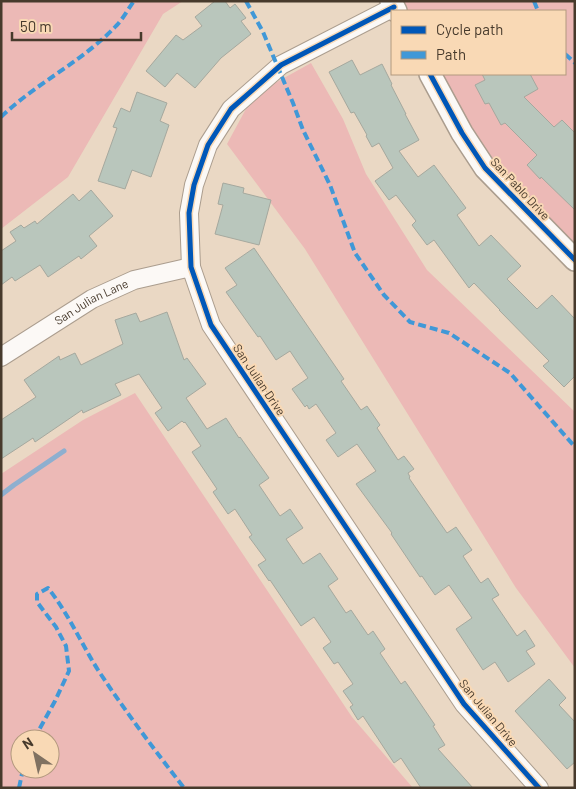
<svg xmlns="http://www.w3.org/2000/svg" width="576" height="789" font-family="Barlow,sans-serif">
<style>
.green{fill:#ecb9b6;fill-rule:evenodd}
.lines{fill:none;stroke-linecap:round;stroke-linejoin:round}
.stream{stroke:#8eafcf;stroke-width:5}
.building{fill:#b9c6bc;stroke:#a5a89e}
.minor-casing{stroke:#ab9d8e;stroke-width:20}
.tertiary-casing{stroke:#ab9d8e;stroke-width:24}
.minor{stroke:#fcf9f6;stroke-width:18}
.tertiary{stroke:#fcf9f6;stroke-width:21}
.quiet{stroke:#4098d7;stroke-width:4;stroke-dasharray:8 4;stroke-linecap:butt}
.cycleway-casing{stroke:#f9d9b5;stroke-width:8}
.cycleway{stroke:#0057b8;stroke-width:5}
.labels{text-anchor:middle;stroke-width:4;stroke-linejoin:round;paint-order:stroke}
.street-label{font-size:12px;fill:#473a2c;stroke:#f9d9b5}
</style>
<rect width="100%" height="100%" fill="#ead8c4"/>
<g class="green">
<path d="M1,1H183L163,14L68,177L1,229Z"/>
<path d="M391,1H575V264L521,211L431,74H565V11H397Z"/>
<path d="M311,63L343,119L366,174L427,270L575,412V668L516,588L305,249L227,144L247,107L275,83Z"/>
<path d="M135,393L352,717L413,788H1V474L83,420ZM20,739H50V769H20Z"/>
</g>
<g class="lines">
<path class="stream" d="M1,495L14,485L64,451"/>
</g>
<g class="building">
<path d="M215,1H225L230,8L235,4L246,18L241,21L251,34L221,58L195,88L177,73L165,87L146,71L176,35L183,40L202,26L195,17Z"/>
<path d="M352,60L360,75L382,64L392,84L391,85L406,114H405L419,140L399,151L418,177L434,165L466,208L457,215L479,246L491,235L521,266L507,279L537,309L552,295L575,319V376L564,387L543,366L549,361L499,310H500L474,283L469,288L434,240L427,245L412,225L416,221L396,195L389,200L375,181L393,168L379,143L372,147L366,136L367,135L354,112L351,113L329,72Z"/>
<path d="M482,74H530L538,89L524,97L554,127L562,120L575,133V210L541,177L540,179L527,165L537,155L505,123L501,125L489,103L485,104L475,85L485,80Z"/>
<path d="M137,92L167,103L160,121L169,125L151,177L132,170L125,189L98,181L117,128L113,127L121,108L130,112Z"/>
<path d="M223,183L244,188L243,193L271,200L259,245L215,234L223,205L218,204Z"/>
<path d="M91,190L113,216L89,236L97,246L81,259L79,256L48,277L40,265L15,281L12,277L1,285V251L16,241L10,232L21,225L24,228L35,221L37,224L73,194L79,201Z"/>
<path d="M254,248L344,379L341,381L361,410L367,406L380,425L377,428L398,460L404,456L414,469L408,473L410,477L409,478L447,533L456,527L472,550L463,556L480,582L481,583L488,578L499,595L492,599L517,636L525,630L535,646L526,651L535,664L508,682L495,662L483,670L456,629L472,618L449,585L435,595L422,576L420,577L391,534L392,533L356,484L376,471L357,444L338,457L326,440L336,433L316,404L309,409L307,405L305,407L292,389L308,378L290,351L276,360L260,336L258,337L226,292L237,285L225,268Z"/>
<path d="M167,312L184,360L187,358L206,384L186,398L207,429L226,418L239,438L240,437L269,478L259,485L280,516L290,509L303,528L286,539L303,564L320,553L338,579L328,586L346,613L351,610L368,635L373,631L385,649L380,653L401,684L405,681L435,725L433,726L445,745L438,749L473,788H421L401,758L394,763L363,716L358,720L350,707L353,705L343,691L353,684L338,662L334,664L323,648L331,642L314,617L301,626L270,580L269,581L258,565L266,560L249,537L252,535L235,509L228,514L213,492L217,489L192,452L201,446L185,422L184,423L182,421L168,431L155,413L162,408L139,374L115,384L121,395L83,413L82,410L35,442L33,438L1,459V420L36,397L24,380L59,356L60,360L75,353L81,365L123,344L115,320L136,313L140,322Z"/>
<path d="M549,679L566,698L559,705L575,722V762L567,769L515,711Z"/>
</g>
<g class="lines">
<g class="minor-casing">
<g id="minor">
<path d="M394,7L281,65L231,109L208,145L194,185L189,213L191,267L211,325L464,704L539,788"/>
<path id="s1" d="M1,357L92,299L134,280L191,267"/>
</g>
</g>
<g class="tertiary-casing">
<g id="tertiary">
<path d="M391,1L396,11"/>
<path d="M430,74L462,133L485,168L575,260"/>
</g>
</g>
<use href="#minor" class="minor"/>
<use href="#tertiary" class="tertiary"/>
<g class="quiet">
<path d="M246,1L263,32L293,103L303,130L330,185L355,253L384,295L410,322L449,333L510,373L575,447"/>
<path d="M534,1L538,11"/>
<path d="M565,54L575,63"/>
<path d="M1,117C36,83 82,62 116,26C123,19 128,9 134,1"/>
<path d="M34,739L55,701L69,671L66,646L56,627L37,602V594L48,588C68,613 81,643 98,670C125,711 154,749 184,788"/>
<path d="M19,788L23,769"/>
</g>
<g class="cycleway-casing">
<g id="cycleway">
<path d="M394,7L281,65L231,109L208,145L194,185L189,213L191,267L211,325L464,704L539,788"/>
<path d="M430,74L462,133L485,168L575,260"/>
</g>
</g>
<use href="#cycleway" class="cycleway"/>
</g>
<g class="labels">
<g class="street-label">
<text transform="translate(520 189) rotate(47)" y="4">San Pablo Drive</text>
<text dy="4" stroke="none"><textPath href="#s1" startOffset="106">San Julian Lane</textPath></text>
<text transform="translate(259 380) rotate(56)" y="4">San Julian Drive</text>
<text transform="translate(488 713) rotate(50)" y="4">San Julian Drive</text>
</g>
</g>
<rect width="576" height="789" fill="none" stroke="#473a2c" stroke-width="5"/>
<rect x="391" y="10" width="175" height="65" fill="#f9d9b5" stroke="#b2997e"/>
<rect x="401" y="26" width="25" height="8" fill="#0057b8" stroke="#b2997e"/>
<text x="436" y="35" font-size="15" fill="#473a2c">Cycle path</text>
<rect x="401" y="51" width="25" height="8" fill="#4098d7" stroke="#b2997e"/>
<text x="436" y="60" font-size="15" fill="#473a2c">Path</text>
<g transform="translate(35 754) rotate(326)"><circle r="24" fill="#f9d9b5" stroke="#b2997e"/>
<path d="M0-4L9 19L0 12L-9 19Z" fill="#807161"/>
<text y="-8" font-size="14" font-weight="bold" text-anchor="middle" fill="#473a2c">N</text>
</g>
<path d="M12 32v8h129v-8" fill="none" stroke="#473a2c" stroke-width="2.5"/>
<text x="20" y="32" font-size="15" fill="#473a2c" stroke="#f9d9b5" stroke-width="4" paint-order="stroke">50 m</text>
</svg>
